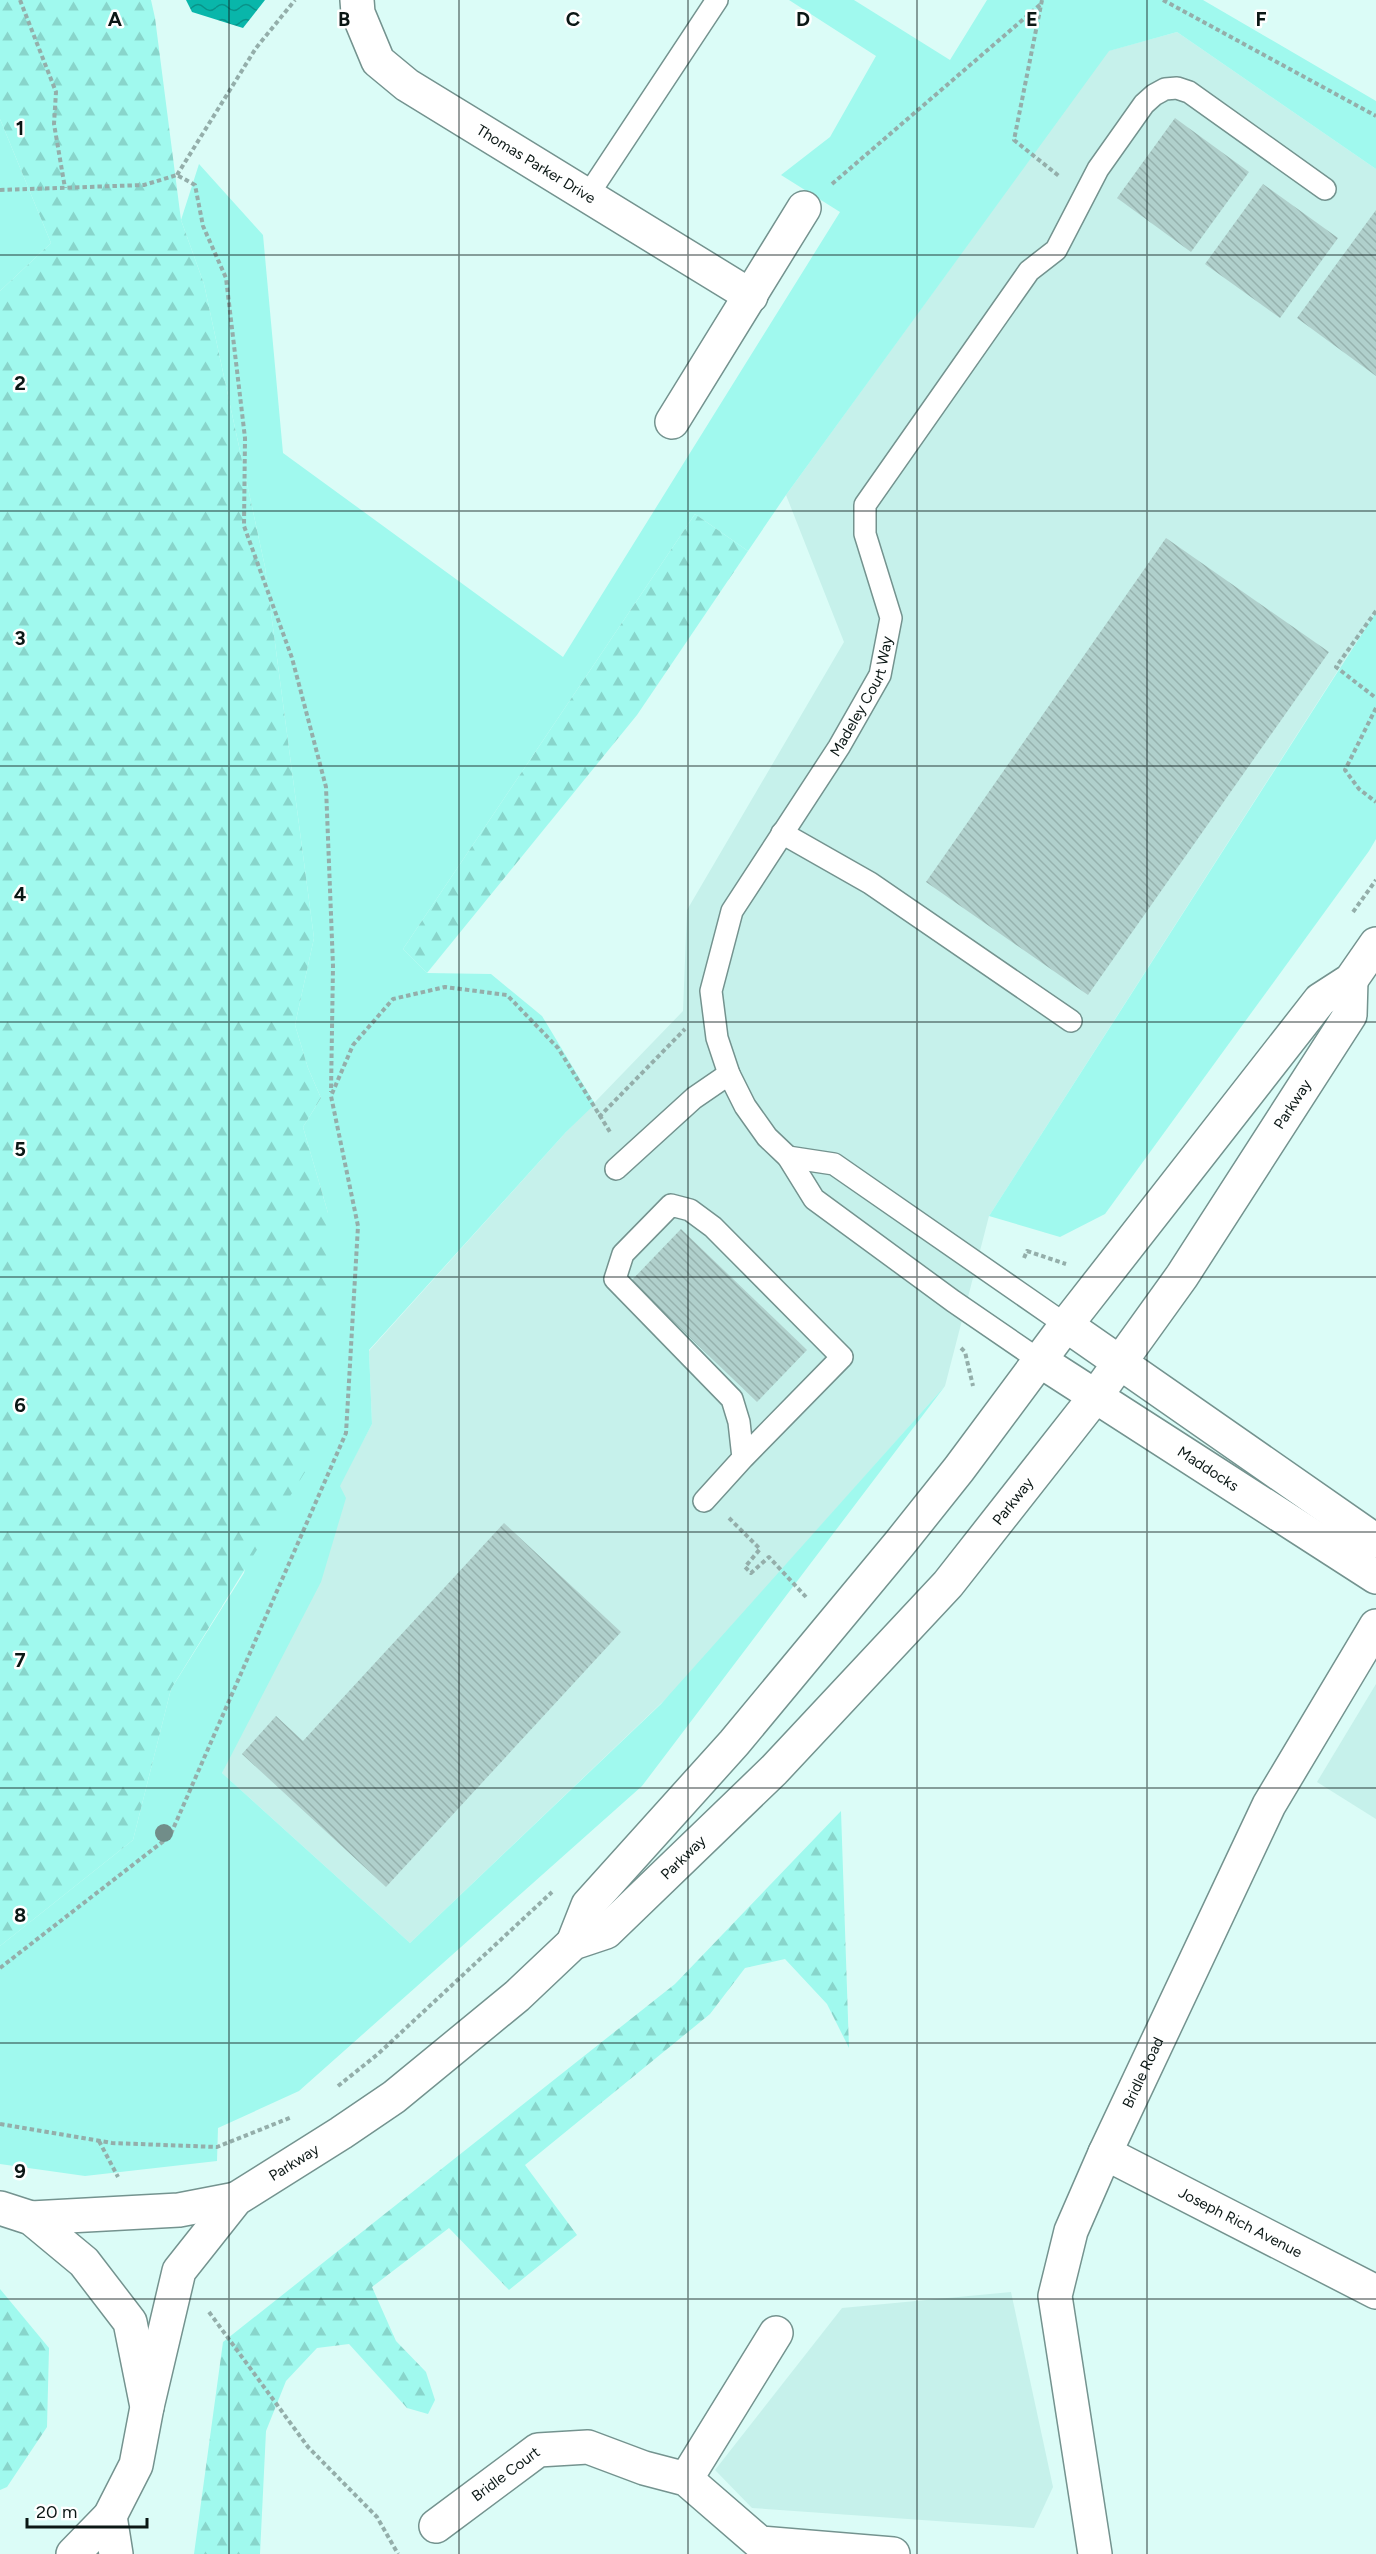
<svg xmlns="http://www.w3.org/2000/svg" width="1376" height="2554" font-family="Figtree,sans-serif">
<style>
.built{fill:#c6f1eb}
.green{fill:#a0f9ee}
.forest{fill:url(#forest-firs)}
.water{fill:url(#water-waves)}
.building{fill:url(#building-back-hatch)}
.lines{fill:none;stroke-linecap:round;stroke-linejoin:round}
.service-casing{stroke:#74938f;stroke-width:24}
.minor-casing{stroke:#74938f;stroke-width:36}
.tertiary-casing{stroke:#74938f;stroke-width:36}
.secondary-casing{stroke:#74938f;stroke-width:36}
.path{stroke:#94aeaa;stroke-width:4;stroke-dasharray:4.5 3;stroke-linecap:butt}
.service{stroke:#fff;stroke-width:21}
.minor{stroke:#fff;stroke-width:33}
.tertiary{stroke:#fff;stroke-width:33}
.secondary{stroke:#fff;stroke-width:33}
.tree{fill:#718d89}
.grid{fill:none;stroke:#0b1715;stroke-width:1.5;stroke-opacity:0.55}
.labels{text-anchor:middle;stroke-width:5;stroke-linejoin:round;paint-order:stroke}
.street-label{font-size:15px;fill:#0b1715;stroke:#fff}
.grid-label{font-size:20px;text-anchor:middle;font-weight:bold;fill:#0b1715;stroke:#fff;stroke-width:5;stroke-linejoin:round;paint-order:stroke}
</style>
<defs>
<pattern id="forest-firs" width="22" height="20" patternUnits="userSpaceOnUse" patternTransform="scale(1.5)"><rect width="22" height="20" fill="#a0f9ee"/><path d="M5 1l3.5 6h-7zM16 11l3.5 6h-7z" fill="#88d5cb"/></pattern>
<pattern id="water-waves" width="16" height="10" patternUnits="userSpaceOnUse" patternTransform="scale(1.5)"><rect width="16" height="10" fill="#09b6aa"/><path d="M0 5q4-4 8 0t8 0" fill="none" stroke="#089389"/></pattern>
<pattern id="building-back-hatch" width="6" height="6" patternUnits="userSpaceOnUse" patternTransform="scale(1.5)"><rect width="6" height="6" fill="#b0d0cc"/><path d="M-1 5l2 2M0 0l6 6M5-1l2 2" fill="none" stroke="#96b2ae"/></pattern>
</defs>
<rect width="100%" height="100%" fill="#dbfcf7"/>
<g class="built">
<path d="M1177,32L1376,169V611L989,1216L945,1386L673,1692L410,1943L222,1773L339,1486L372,1424L369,1351L566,1132L683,1011L687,910L844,642L786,495L1108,51Z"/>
<path d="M1376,1684V1819L1317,1782Z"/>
<path d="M1011,2292L1053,2487L1034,2528L752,2508L715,2470L842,2308Z"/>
</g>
<g class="green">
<path d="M789,0H854L950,60L987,0H1203L1376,101V169L1177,32L1109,51L786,495L748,551L695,514L403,949L427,973L491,974L542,1016L595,1104L566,1132L369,1350L372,1424L340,1486L346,1498L321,1582L222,1773L410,1943L661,1704L945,1386L642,1786L299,2091L218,2128L217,2161L85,2176L0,2164V1946L133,1840L171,1689L244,1573L328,1213L303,1127L321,1098L308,1068L295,1025L314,938L265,567L204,284L181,220L199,164L263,235L283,453L563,657L840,212L781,175L830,137L876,56Z"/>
<path d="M0,119L51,243L0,291Z"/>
<path d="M1376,612V839L1369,851L1105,1214L1060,1237L989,1216Z"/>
</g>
<g class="forest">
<path d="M0,0H151L155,18L181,220L204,284L265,567L314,938L295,1025L308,1068L321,1098L303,1127L328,1213L326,1438L171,1689L133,1840L0,1946V291L51,243L0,119Z"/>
<path d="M695,514L748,551L637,715L427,973L403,949Z"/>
<path d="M841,1811L849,2048L827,2004L785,1959L745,1968L710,2014L525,2165L577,2235L509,2290L449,2228L372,2287L396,2341L426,2372L435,2400L428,2414L407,2408L349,2344L317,2348L286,2381L266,2431L260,2554H194L223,2342L675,1984Z"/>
<path d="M0,2289L49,2348L47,2427L7,2487L0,2490Z"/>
</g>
<path class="water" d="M186,0H265L243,28L192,12Z"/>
<g class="building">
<path d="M1175,118L1249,172L1191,252L1117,198Z"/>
<path d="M1263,184L1338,238L1280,318L1205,264Z"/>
<path d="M1376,210V376L1297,318Z"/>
<path d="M1166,538L1329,652L1088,995L926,882Z"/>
<path d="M681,1229L807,1350L757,1402L631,1281Z"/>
<path d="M504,1523L621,1632L386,1887L242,1754L276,1716L303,1741Z"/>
</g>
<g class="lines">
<g class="service-casing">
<g id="service">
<path d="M588,195L717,0"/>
<path d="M782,833L870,883L1071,1021"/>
<path d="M788,1157L834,1164L1066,1325"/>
<path d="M616,1169L694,1098L729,1074"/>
<path id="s1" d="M1039,1360L953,1301L814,1199L788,1157L767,1137L745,1106L729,1074L717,1038L711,991L732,911L839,747L880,675L891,618L865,534V505L1029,271L1056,250L1098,169L1144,104L1154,95L1165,89L1177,88L1189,92L1325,189"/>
<path d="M704,1501L743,1458L842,1357L713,1227L690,1210L671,1205L623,1254L615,1279L732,1399L739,1422L743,1458"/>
</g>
</g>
<g class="minor-casing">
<g id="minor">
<path id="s2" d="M357,0L358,13L378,61L407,85L751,296"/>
<path d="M672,422L804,208"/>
<path d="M1066,1325L1376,1541"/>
<path id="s3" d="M1039,1360L1376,1577"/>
<path id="s4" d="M1105,2153L1376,2292"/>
<path d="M686,2479L776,2333"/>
<path id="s5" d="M436,2526L538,2450L588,2447L644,2468L686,2479L760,2543L893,2554"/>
<path id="s6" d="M1095,2554L1055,2296L1071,2231L1105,2153L1269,1805L1376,1626"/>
</g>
</g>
<g class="tertiary-casing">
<g id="tertiary">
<path d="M573,1943L588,1905L734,1743L900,1543L959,1469L1066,1325L1320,1000L1351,980L1376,944"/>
<path d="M31,2218L179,2210L236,2199"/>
<path id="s7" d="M147,2407L179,2271L236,2199L341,2133L394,2097L517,1996L573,1943L606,1932L774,1770L948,1584L1095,1397L1182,1276L1350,1015L1351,980"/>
</g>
</g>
<g class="secondary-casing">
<g id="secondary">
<path d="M0,2208L31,2218L84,2262L130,2322L147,2407L136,2465L110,2516L73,2554"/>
<path d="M110,2516L116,2554"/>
</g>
</g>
<g class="path">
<path d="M20,0L56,92L54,124L65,188"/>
<path d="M1042,0L1014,140L1059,176"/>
<path d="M1163,0L1376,116"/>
<path d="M177,175L256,48L295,0"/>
<path d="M832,184L1041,4"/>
<path d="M0,190L144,185L177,175L195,185L203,226L226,278L245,438L244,526L292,658L326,787L333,966L331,1092"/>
<path d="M1376,611L1336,667L1376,698"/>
<path d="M1376,708L1345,770L1359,789L1376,802"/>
<path d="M1353,912L1376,880"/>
<path d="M599,1117L685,1029"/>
<path d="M1024,1258L1027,1251L1066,1264"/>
<path d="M961,1348L965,1352L973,1386"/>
<path d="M729,1518L760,1549L745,1567L751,1573L769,1557L806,1597"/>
<path d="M0,1968L170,1836L346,1433L358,1226L331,1096L353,1045L393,999L445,987L507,995L558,1048L610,1132"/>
<path d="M338,2086L378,2054L552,1892"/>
<path d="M0,2124L112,2143L217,2147L292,2117"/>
<path d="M99,2141L118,2177"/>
<path d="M209,2312L308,2447L377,2517L398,2554"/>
</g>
<use href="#service" class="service"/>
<use href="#minor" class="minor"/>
<use href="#tertiary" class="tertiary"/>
<use href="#secondary" class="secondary"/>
</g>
<circle class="tree" cx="164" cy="1833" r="9"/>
<path class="grid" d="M229,0V2554M459,0V2554M688,0V2554M917,0V2554M1147,0V2554M0,255H1376M0,511H1376M0,766H1376M0,1022H1376M0,1277H1376M0,1532H1376M0,1788H1376M0,2043H1376M0,2299H1376"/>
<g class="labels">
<g class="street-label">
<text dy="5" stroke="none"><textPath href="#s2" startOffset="254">Thomas Parker Drive</textPath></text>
<text dy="5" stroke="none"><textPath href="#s1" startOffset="849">Madeley Court Way</textPath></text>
<text dy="5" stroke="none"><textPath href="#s7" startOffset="1770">Parkway</textPath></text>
<text dy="5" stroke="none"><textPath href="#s3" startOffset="201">Maddocks</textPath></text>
<text dy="5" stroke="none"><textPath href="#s7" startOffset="1284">Parkway</textPath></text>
<text dy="5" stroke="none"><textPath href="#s7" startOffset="798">Parkway</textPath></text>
<text dy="5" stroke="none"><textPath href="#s6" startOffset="502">Bridle Road</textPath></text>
<text dy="5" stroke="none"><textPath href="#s7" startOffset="300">Parkway</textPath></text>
<text dy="5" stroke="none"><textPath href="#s4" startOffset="152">Joseph Rich Avenue</textPath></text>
<text dy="5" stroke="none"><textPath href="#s5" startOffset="87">Bridle Court</textPath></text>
</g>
</g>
<g class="grid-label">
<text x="115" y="26">A</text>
<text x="344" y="26">B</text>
<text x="573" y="26">C</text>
<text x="803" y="26">D</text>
<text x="1032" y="26">E</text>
<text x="1261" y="26">F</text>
<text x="20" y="135">1</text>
<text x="20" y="390">2</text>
<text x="20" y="645">3</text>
<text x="20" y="901">4</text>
<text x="20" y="1156">5</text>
<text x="20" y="1412">6</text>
<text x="20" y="1667">7</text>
<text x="20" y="1922">8</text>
<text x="20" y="2178">9</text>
</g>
<path d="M27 2518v9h120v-9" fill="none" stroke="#0b1715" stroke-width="3"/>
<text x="36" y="2518" font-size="18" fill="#0b1715" stroke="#ffffff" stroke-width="4.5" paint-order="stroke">20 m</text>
</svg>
